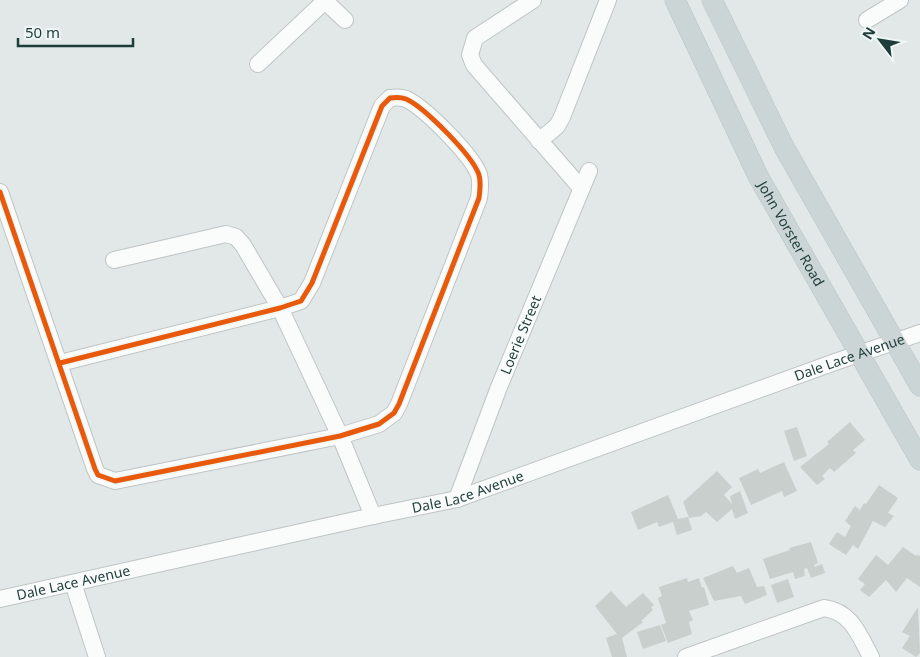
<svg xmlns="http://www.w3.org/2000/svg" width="920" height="657" font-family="'Noto Sans',sans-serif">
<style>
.building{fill:#c8cfcd}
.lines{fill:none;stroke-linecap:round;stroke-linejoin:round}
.minor-casing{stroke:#bec5c4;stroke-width:18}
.major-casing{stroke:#bbc5c4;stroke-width:21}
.minor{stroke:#fafcfb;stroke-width:16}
.major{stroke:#ccd5d5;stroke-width:20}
.cycleway-casing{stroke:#eef7f5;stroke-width:8}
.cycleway{stroke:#e8590c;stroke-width:5}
.labels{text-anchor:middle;stroke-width:4;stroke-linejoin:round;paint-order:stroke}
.street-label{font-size:14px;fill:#1e3c3a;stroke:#eef7f5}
</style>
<rect width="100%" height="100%" fill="#e1e8e7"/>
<g class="building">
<path d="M850,422L865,440L853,450L856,453L834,472L830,468L822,476L825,479L817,485L800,467L829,444L827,442Z"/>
<path d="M797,427L807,456L794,461L784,431Z"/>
<path d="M784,462L797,491L784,497L782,491L751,505L739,478L758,469L760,473Z"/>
<path d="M717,471L732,487L724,495L732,504L730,496L740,491L748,513L735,519L732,509L717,522L706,512L701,516L689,518L683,502Z"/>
<path d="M879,485L898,498L888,513L894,516L885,527L873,521L858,549L853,545L846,555L829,544L837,532L845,537L851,526L845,521L855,506L860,510L864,503L866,504Z"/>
<path d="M668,495L678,519L688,517L692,530L677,535L673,522L659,527L657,522L638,530L631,512Z"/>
<path d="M811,542L818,563L814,565L815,567L822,564L825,573L811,578L807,568L804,569L805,576L795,579L793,572L770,579L763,559L790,550L789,548Z"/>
<path d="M903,547L916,556L917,555L920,556V587L907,578L896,592L886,580L869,597L860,590L865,584L858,579L876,555L888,565Z"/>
<path d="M733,566L737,573L749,568L757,587L764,586L767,595L745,604L741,596L714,601L703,578Z"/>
<path d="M687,578L688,582L699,578L702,588L704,587L709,605L689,611L693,620L689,622L692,634L668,643L661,625L666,623L658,598L662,596L659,587Z"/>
<path d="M788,579L794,597L777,603L771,585Z"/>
<path d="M611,591L626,607L643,593L654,605L651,607L653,610L641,621L643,622L622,638L627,657H612L606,638L617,634L595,606Z"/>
<path d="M918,607L920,653L916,657L902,648L910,636L902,632Z"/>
<path d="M660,625L666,641L643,649L637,632Z"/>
</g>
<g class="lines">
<g class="minor-casing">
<g id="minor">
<path d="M324,0L345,20"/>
<path d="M533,0L475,38L470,55L474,65L581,188"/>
<path d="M867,20L900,0"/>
<path d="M258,64L325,1"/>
<path d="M539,141L557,126L562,117L608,0"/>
<path d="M0,192L95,469L98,475L115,481L340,436L379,424L394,413L399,404L479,198C480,191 481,182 479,175C473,156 424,107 406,99C401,97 396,97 390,98L382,106L312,283L301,301L280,308L60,363"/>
<path d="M114,260L226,234L236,237L243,245L280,308L340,436L373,516"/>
<path id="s1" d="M457,499L499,387L589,171"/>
<path d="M73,583L97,657"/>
<path id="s2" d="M0,599L373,516L457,499L835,362L920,333"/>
<path d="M686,657L824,608C852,612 859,635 871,657"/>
</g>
</g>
<g class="major-casing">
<g id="major">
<path id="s3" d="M675,0L758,176L920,460"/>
<path d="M712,0L784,147L920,386"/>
</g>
</g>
<use href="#minor" class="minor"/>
<use href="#major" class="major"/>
<g class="cycleway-casing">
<path id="cycleway" d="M0,192L95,469L98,475L115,481L340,436L379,424L394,413L399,404L479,198C480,191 481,182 479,175C473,156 424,107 406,99C401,97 396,97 390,98L382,106L312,283L301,301L280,308L60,363"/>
</g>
<use href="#cycleway" class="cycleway"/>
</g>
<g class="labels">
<g class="street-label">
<text dy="5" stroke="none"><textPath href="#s3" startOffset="261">John Vorster Road</textPath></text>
<text dy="5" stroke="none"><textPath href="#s1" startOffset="176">Loerie Street</textPath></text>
<text dy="5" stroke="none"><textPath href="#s2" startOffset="885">Dale Lace Avenue</textPath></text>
<text dy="5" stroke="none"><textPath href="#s2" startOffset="480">Dale Lace Avenue</textPath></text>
<text dy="5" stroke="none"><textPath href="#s2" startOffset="75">Dale Lace Avenue</textPath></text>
</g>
</g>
<g transform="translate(880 40) rotate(301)" stroke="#eef7f5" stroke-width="4" paint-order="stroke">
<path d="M0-4L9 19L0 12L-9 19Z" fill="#1e3c3a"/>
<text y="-8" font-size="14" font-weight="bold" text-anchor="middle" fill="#1e3c3a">N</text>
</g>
<path d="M18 38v8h115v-8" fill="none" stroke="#1e3c3a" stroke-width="2.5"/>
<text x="25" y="38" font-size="15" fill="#1e3c3a" stroke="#eef7f5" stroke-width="4" paint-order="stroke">50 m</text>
</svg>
